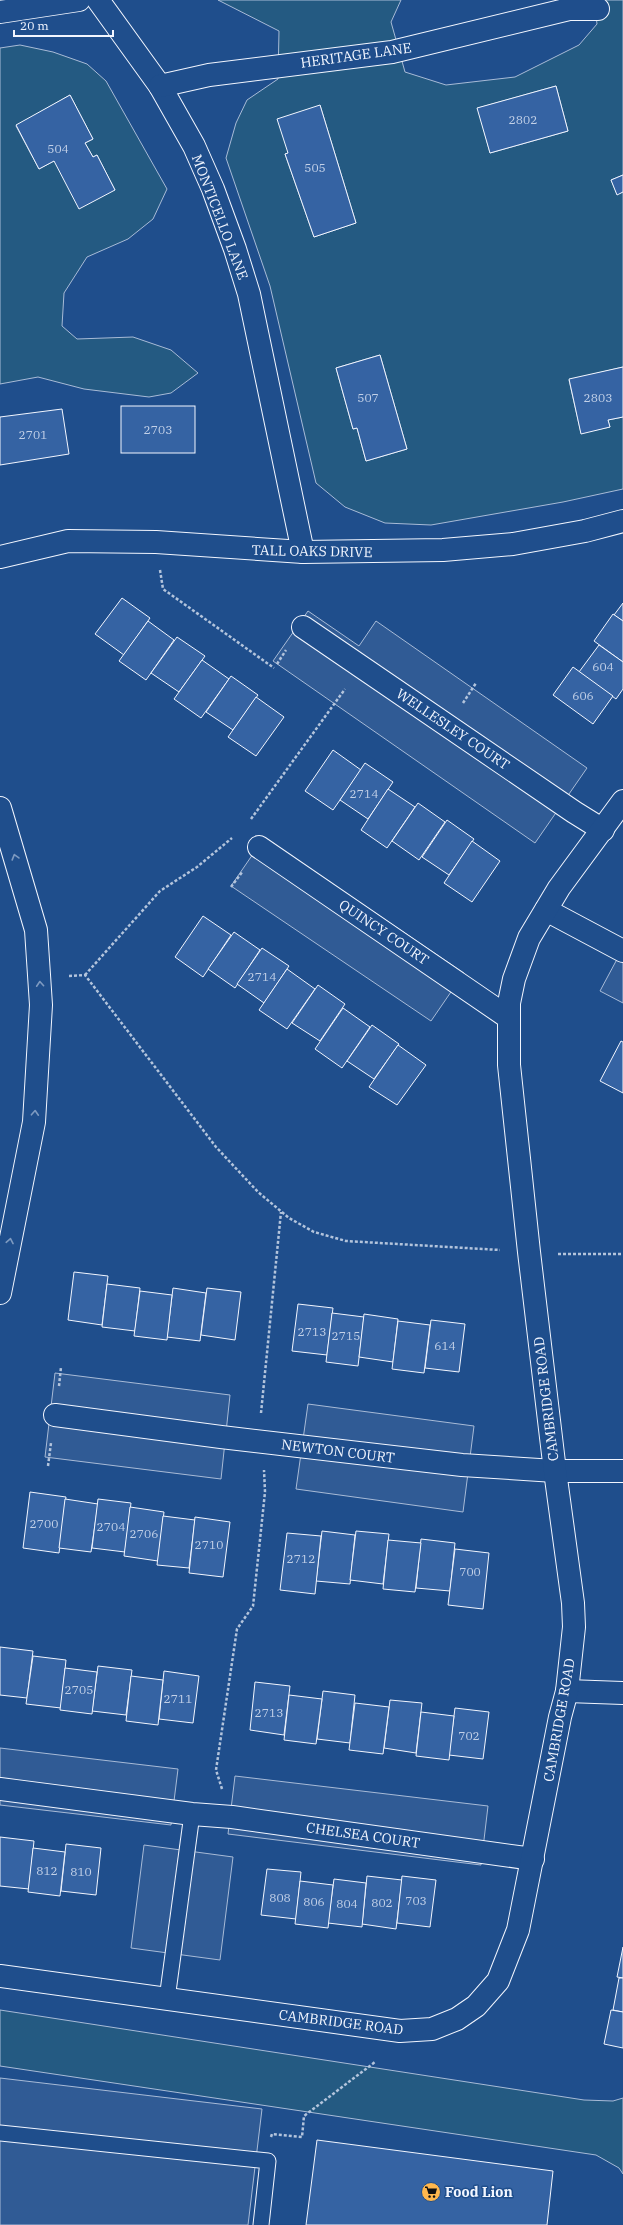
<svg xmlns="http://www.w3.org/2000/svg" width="623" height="2225" font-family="'IBM Plex Serif',serif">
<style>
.green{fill:#245a82;stroke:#a8bbd7;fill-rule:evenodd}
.parking{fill:#305b95;stroke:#a8bbd7}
.building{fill:#3563a3;stroke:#f2f6ff}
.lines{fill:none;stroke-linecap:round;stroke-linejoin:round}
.lane-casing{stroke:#f2f6ff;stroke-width:17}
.street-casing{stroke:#f2f6ff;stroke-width:24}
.secondary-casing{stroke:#f2f6ff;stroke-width:24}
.path{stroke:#b3c4dc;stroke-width:2.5;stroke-dasharray:3 2;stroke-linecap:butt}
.lane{stroke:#1f4e8c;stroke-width:15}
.street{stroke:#1f4e8c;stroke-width:22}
.secondary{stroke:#1f4e8c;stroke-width:22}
.oneway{stroke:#7e9ac0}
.labels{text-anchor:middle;stroke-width:3;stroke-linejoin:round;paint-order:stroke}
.number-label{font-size:12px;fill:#c3d1e8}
.street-label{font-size:14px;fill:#f2f6ff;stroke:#1f4e8c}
.poi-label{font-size:14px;font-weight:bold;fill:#f2f6ff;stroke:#1f4e8c;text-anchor:start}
</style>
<rect width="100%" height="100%" fill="#1f4e8c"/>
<g class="green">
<path d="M218,0H401L391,22L405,72L446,85L515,77L579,45L597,24L594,0H623V175L611,180L617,194L623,192V367L569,380L581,433L610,427L608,420L623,417V489L563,502L431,525L385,523L345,507L316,483L270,286L226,158L236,123L247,100L278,79L279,31ZM556,86L568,131L490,153L478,108ZM320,105L356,223L314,237L285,154L288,153ZM380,355L407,449L366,461L357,428L353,429L336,368Z"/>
<path d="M20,45L53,52L87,64L106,81L167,189L153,219L128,239L87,257L64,293L62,326L77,339L133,337L171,350L198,373L171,393L149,397L84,389L38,377L0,384V48ZM70,95L93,139L85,143L93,157L97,155L115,190L54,161L39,169L16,126Z"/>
<path d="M0,2010L584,2100L613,2101L623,2098V2174L619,2168L596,2155L0,2066Z"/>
</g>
<g class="parking">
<path d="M308,611L359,646L376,621L587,768L535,843L273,661Z"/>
<path d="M264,838L464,973L431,1021L231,886Z"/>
<path d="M623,948V1003L600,991Z"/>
<path d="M55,1373L230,1395L221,1479L45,1457Z"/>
<path d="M308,1404L474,1426L463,1512L296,1489Z"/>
<path d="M0,1748L178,1769L171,1825L0,1805Z"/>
<path d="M235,1776L488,1806L481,1865L228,1834Z"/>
<path d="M144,1845L233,1857L220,1960L131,1948Z"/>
<path d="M0,2078L262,2109L248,2225H0Z"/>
</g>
<g class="building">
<path d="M556,86L568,131L490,153L477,108Z"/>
<path d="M70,95L93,139L85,143L93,157L97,155L115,190L79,209L54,161L39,169L16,125Z"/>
<path d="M320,105L356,223L314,237L285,154L288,153L277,119Z"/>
<path d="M623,175V192L617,195L611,180Z"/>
<path d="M380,355L407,449L366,461L357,428L353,429L336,368Z"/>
<path d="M623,367V417L608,420L610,427L581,434L569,379Z"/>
<rect x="121" y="406" width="74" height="47"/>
<path d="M62,409L69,454L0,465V417Z"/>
<path d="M122,598L150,618L124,655L95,634Z"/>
<path d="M623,603V621L614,615Z"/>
<path d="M613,614L623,621V662L594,641Z"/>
<path d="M148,621L174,640L146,680L119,661Z"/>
<path d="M177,637L205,656L179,692L151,673Z"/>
<path d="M599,645L623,662V689L616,699L579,672Z"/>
<path d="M202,660L229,679L201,718L174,699Z"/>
<path d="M573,667L613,696L593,724L553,695Z"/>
<path d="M231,676L258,695L233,730L206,712Z"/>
<path d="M256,697L284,717L256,756L228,737Z"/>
<path d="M333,750L361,770L333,810L305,791Z"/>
<path d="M365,763L393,782L368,819L340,800Z"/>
<path d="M388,789L415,807L387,848L361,830Z"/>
<path d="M418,803L445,822L419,860L392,841Z"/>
<path d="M447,820L474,839L449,875L422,857Z"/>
<path d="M472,841L500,861L472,902L444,883Z"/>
<path d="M203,916L231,935L203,977L175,957Z"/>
<path d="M234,932L260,950L235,988L208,969Z"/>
<path d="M262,948L289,966L264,1003L237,984Z"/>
<path d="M287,969L315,989L287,1029L259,1010Z"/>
<path d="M318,985L345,1004L320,1041L292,1023Z"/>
<path d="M343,1008L370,1027L342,1068L315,1049Z"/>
<path d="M372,1025L399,1044L374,1079L347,1061Z"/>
<path d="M621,1041L623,1042V1093L600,1081Z"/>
<path d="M398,1045L426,1065L397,1105L369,1087Z"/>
<path d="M74,1272L108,1276L102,1325L68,1320Z"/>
<path d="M107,1284L140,1288L135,1331L102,1327Z"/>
<path d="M173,1288L206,1293L200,1341L167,1337Z"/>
<path d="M207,1288L241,1292L235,1340L201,1335Z"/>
<path d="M140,1291L172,1295L167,1340L134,1336Z"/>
<path d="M298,1304L333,1308L327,1355L292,1351Z"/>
<path d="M332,1313L364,1317L358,1366L326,1362Z"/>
<path d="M364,1314L398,1319L393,1362L359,1357Z"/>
<path d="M431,1320L465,1324L459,1372L425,1368Z"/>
<path d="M398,1321L430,1325L424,1373L392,1369Z"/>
<path d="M30,1492L66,1497L59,1553L23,1548Z"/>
<path d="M65,1499L98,1504L91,1552L59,1548Z"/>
<path d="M98,1499L131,1503L125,1552L92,1548Z"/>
<path d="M130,1507L164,1512L158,1561L124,1556Z"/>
<path d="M163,1516L195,1520L189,1568L157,1565Z"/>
<path d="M195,1517L230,1522L223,1577L189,1573Z"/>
<path d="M322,1531L355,1535L350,1584L316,1581Z"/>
<path d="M356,1531L389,1534L383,1584L350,1580Z"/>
<path d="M287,1533L321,1536L315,1594L280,1590Z"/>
<path d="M421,1539L455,1543L450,1591L416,1588Z"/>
<path d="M388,1540L421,1543L415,1592L383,1589Z"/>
<path d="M455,1549L489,1553L483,1609L448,1605Z"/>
<path d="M0,1647L33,1651L27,1698L0,1695Z"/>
<path d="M33,1656L66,1660L61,1708L26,1704Z"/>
<path d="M98,1666L132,1670L126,1715L92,1711Z"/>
<path d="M65,1668L97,1672L92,1714L60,1710Z"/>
<path d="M164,1671L199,1676L193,1723L159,1719Z"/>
<path d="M131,1676L163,1680L158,1725L126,1721Z"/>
<path d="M255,1682L290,1686L284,1735L250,1730Z"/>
<path d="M323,1691L355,1695L350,1743L317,1739Z"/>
<path d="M289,1695L322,1699L316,1744L284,1740Z"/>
<path d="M390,1700L422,1703L416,1753L384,1748Z"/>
<path d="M355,1703L389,1707L383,1754L349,1750Z"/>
<path d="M455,1708L489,1712L483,1759L449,1755Z"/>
<path d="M421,1712L454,1716L449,1760L416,1756Z"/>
<path d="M0,1837L34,1841L29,1889L0,1886Z"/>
<path d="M66,1844L101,1848L96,1895L61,1891Z"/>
<path d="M33,1848L65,1852L60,1896L28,1892Z"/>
<path d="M267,1869L301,1872L296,1919L261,1915Z"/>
<path d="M367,1876L402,1880L396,1929L362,1924Z"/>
<path d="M402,1876L436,1880L430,1927L397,1923Z"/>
<path d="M334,1879L366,1883L362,1927L328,1923Z"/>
<path d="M300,1881L333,1885L328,1928L295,1924Z"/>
<path d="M623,1947V1978L617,1977Z"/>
<path d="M619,1978H623V2012L613,2010Z"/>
<path d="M611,2010L623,2012V2048L604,2044Z"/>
<path d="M317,2140L553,2171L547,2225H306Z"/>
</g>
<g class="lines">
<g class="lane-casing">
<g id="lane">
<path d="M167,1999L192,1814"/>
<path d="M0,2133L268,2161L261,2225"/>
</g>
</g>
<g class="street-casing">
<g id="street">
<path d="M98,0L160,86L194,146L213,189L235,249L249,294L303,552"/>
<path d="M0,12L79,0"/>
<path d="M160,86L209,75L392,52L569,9H598"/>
<path d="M0,557L68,541L156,542L303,552L443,550L513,544L585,531L623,521"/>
<path d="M303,627L574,812L603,830"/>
<path d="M259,847L509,1018"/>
<path d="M546,910L623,951"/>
<path d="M55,1415L221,1437L462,1465L555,1471H623"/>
<path d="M567,1691L623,1693"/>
<path d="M0,1789L192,1814L232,1817L533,1859"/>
<path d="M0,1976L400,2031L432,2029L457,2019L476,2006L498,1981L518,1930L560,1717L567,1691L574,1627L573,1603L555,1471L529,1252L509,1065V1003L514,979L529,938L559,888L623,801"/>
</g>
</g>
<g class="secondary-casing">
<path id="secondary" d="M0,808L36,930L41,1005L34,1122L0,1293"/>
</g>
<g class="path">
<path d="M160,570L163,589L274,668"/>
<path d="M277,664L286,650"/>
<path d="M463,703L476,683"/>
<path d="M251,819L345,689"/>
<path d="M231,887L243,871"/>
<path d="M85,975L160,891L197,867L232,838"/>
<path d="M69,976L85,975L216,1147L258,1192L289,1218L314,1232L346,1241L500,1250"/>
<path d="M558,1254H623"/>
<path d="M59,1386L61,1367"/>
<path d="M261,1413L281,1212"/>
<path d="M48,1466L51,1443"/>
<path d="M222,1789L216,1770L237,1629L253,1606L265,1492L264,1470"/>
<path d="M271,2137L272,2134L302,2137L304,2116L375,2062"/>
</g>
<use href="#lane" class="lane"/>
<use href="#street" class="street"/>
<use href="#secondary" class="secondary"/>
</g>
<defs><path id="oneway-chevron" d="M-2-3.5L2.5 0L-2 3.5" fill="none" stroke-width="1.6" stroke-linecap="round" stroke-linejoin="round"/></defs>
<g class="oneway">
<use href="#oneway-chevron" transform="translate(15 857) rotate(-106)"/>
<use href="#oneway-chevron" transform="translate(40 984) rotate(-94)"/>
<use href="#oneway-chevron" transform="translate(35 1113) rotate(-87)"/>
<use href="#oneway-chevron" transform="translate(10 1241) rotate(-79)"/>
</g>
<defs>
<g id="supermarket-disc" transform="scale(1)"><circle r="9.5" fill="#ffb74d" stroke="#1f4e8c"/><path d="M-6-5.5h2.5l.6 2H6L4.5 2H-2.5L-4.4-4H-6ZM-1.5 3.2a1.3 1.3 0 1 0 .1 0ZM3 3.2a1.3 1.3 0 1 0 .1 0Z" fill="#111"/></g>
</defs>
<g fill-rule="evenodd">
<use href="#supermarket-disc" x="431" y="2192"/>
</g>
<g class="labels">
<g class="number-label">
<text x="523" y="124">2802</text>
<text x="58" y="153">504</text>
<text x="315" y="172">505</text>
<text x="368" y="402">507</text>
<text x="598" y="402">2803</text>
<text x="158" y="434">2703</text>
<text x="33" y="439">2701</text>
<text x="603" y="671">604</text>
<text x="583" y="700">606</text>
<text x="364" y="798">2714</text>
<text x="262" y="981">2714</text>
<text x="312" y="1336">2713</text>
<text x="346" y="1340">2715</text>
<text x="445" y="1350">614</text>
<text x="44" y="1528">2700</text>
<text x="111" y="1531">2704</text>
<text x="144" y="1538">2706</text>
<text x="209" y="1549">2710</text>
<text x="301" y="1563">2712</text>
<text x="470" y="1576">700</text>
<text x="79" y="1694">2705</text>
<text x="178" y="1703">2711</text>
<text x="269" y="1717">2713</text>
<text x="469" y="1740">702</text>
<text x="47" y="1875">812</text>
<text x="81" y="1876">810</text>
<text x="280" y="1902">808</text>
<text x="416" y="1905">703</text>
<text x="314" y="1906">806</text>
<text x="382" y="1907">802</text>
<text x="347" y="1908">804</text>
</g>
<g class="street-label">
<text transform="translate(356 55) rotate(-8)" y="5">HERITAGE LANE</text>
<text transform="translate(220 217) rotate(69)" y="5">MONTICELLO LANE</text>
<text transform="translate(312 551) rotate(1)" y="5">TALL OAKS DRIVE</text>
<text transform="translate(453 729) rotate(34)" y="5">WELLESLEY COURT</text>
<text transform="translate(384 932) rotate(34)" y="5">QUINCY COURT</text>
<text transform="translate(546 1399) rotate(-97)" y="5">CAMBRIDGE ROAD</text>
<text transform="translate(338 1451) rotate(7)" y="5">NEWTON COURT</text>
<text transform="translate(559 1720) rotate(-80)" y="5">CAMBRIDGE ROAD</text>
<text transform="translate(363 1835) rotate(8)" y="5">CHELSEA COURT</text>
<text transform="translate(341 2022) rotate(7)" y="5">CAMBRIDGE ROAD</text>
</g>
<g class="poi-label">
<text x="445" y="2197">Food Lion</text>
</g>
</g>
<path d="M14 30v6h99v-6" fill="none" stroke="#f2f6ff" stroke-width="2"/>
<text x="20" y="30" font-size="12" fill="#f2f6ff" stroke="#1f4e8c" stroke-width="3" paint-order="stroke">20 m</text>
</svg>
